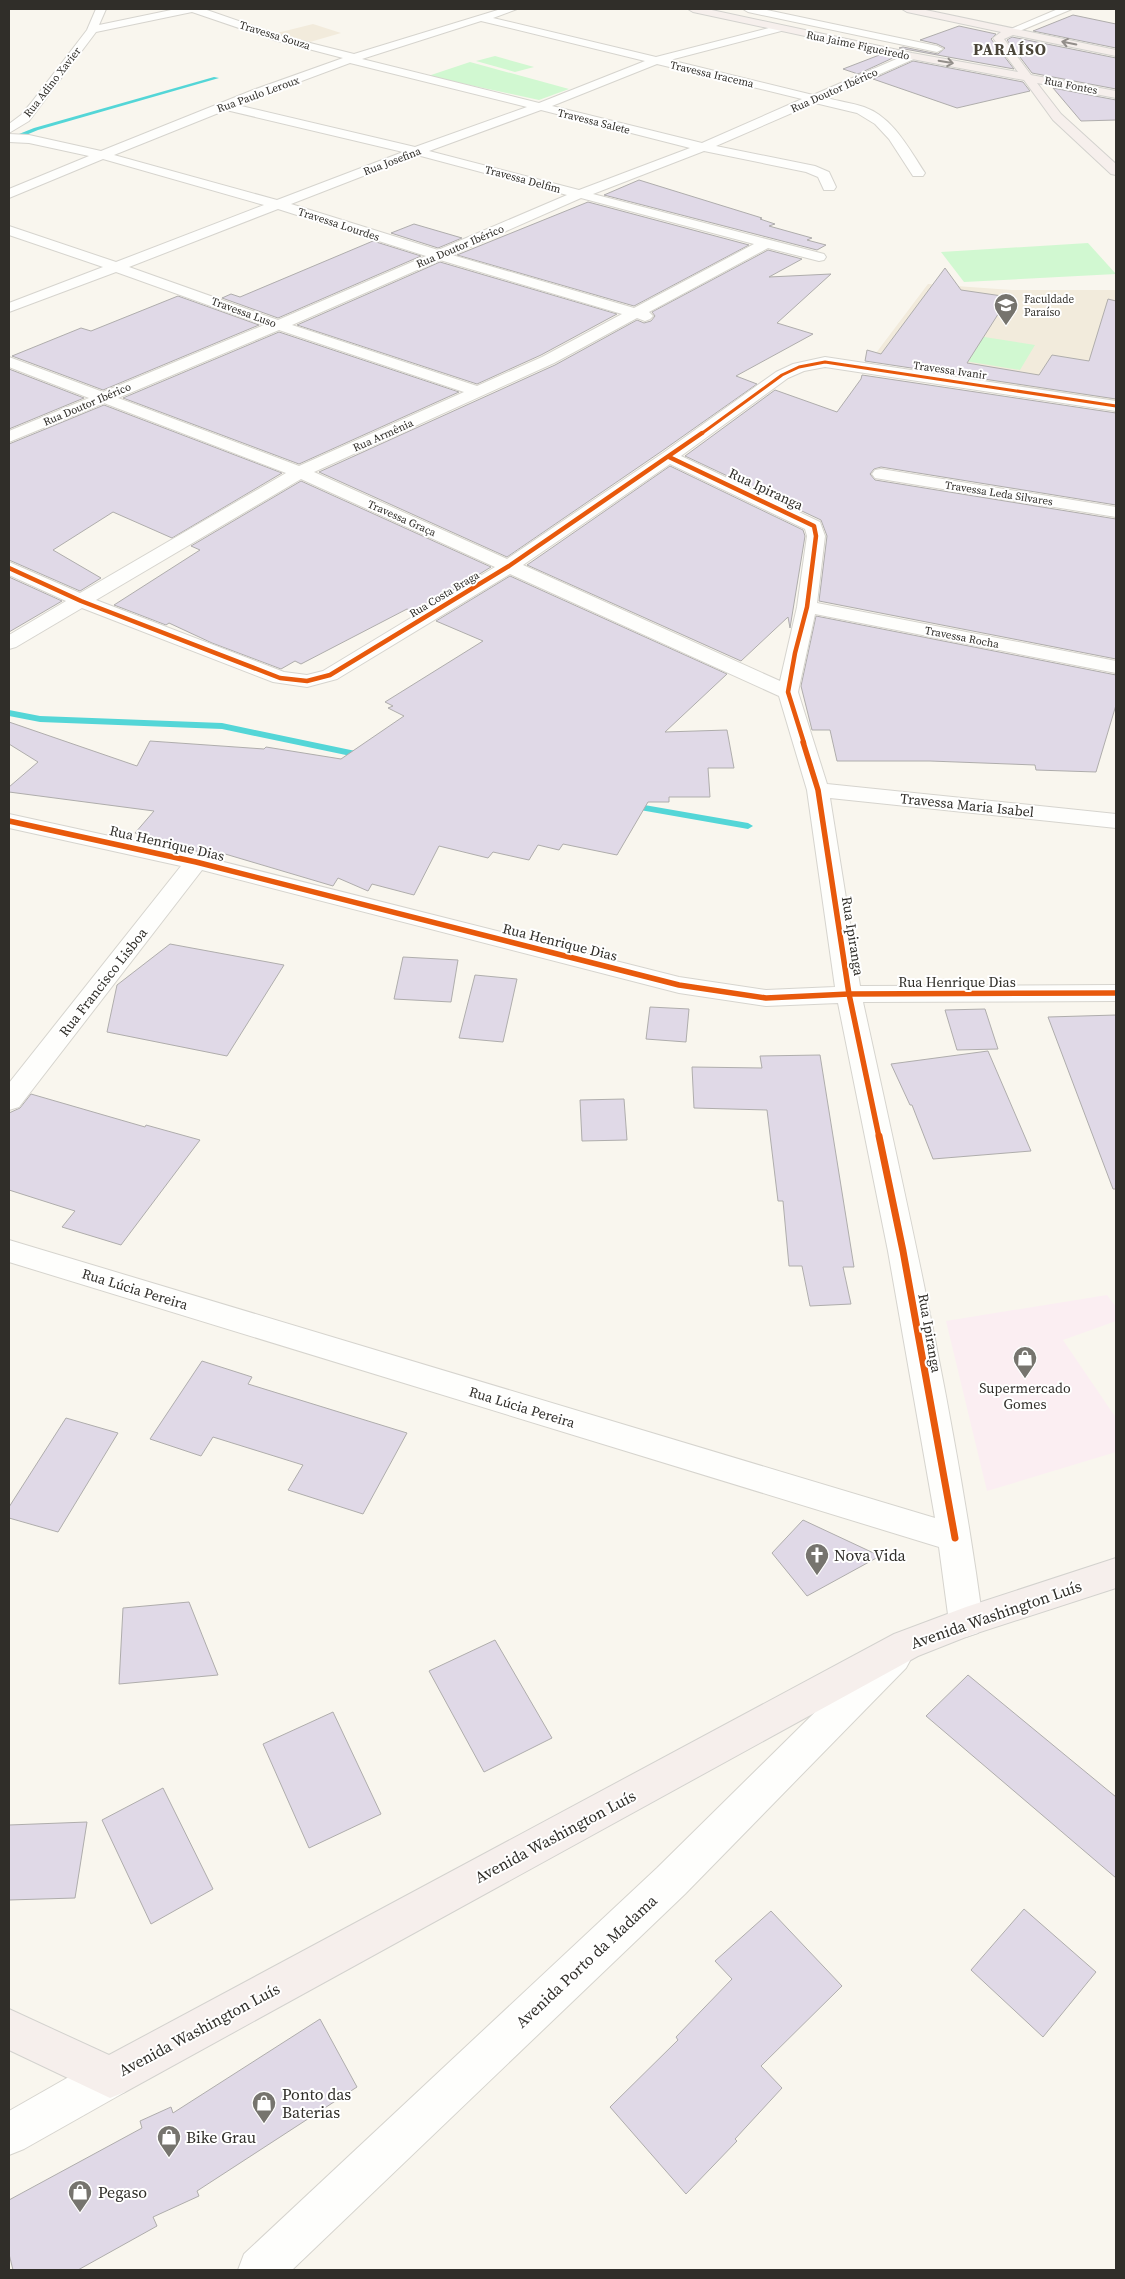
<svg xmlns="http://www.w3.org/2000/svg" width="1125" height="2279" font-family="'Source Serif 4',serif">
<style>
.commercial{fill:#fbeef2}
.built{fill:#f2ebdc}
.green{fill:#d1f8d1}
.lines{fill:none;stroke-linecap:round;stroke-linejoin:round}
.stream{fill:#54d6d7;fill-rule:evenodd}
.building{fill:#e0d9e7;stroke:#afadac}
.minor-casing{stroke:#d6d4ce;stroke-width:2}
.major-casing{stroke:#d3d2ce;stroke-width:2}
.minor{fill:#fefefc;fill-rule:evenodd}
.major{fill:#f6efec;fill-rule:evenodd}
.cycleway-far3-casing{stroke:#fff;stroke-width:5}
.cycleway-far2-casing{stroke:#fff;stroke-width:6}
.cycleway-far1-casing{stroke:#fff;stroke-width:8}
.cycleway-casing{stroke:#fff;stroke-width:10}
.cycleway-far3{stroke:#e8590c;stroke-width:3}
.cycleway-far2{stroke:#e8590c;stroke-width:4.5}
.cycleway-far1{stroke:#e8590c;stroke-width:5.5}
.cycleway{stroke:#e8590c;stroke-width:7}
.oneway{stroke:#938e8a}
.labels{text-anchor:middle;stroke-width:4;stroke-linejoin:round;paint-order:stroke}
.far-street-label{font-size:11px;fill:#302e29;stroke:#fff}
.far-poi-label{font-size:11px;fill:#302e29;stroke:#fff;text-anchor:start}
.street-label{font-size:14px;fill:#302e29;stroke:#fff}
.poi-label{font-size:14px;fill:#302e29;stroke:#fff}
.far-district-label{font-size:16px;font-weight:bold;letter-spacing:1px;fill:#4a4539;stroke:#fff}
.near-poi-label{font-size:16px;fill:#302e29;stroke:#fff;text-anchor:start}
.near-street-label{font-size:16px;fill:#302e29;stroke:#fff}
</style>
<rect width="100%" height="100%" fill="#f9f6ee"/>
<path class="commercial" d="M1107,1295L1116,1307V1321L1063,1340L1116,1418V1452L987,1491L946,1321Z"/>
<g class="built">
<path d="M313,24L341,33L303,44L273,34Z"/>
<path d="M928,284L1012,290H1116V403L870,361Z"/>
</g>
<g class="green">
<path d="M495,56L534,67L515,72L476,61Z"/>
<path d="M470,62L569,89L539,100L428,76Z"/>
<path d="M1088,243L1116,274L964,282L941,252Z"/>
<path d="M933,329L1035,345L1020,370L916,353Z"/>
</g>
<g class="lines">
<g class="stream">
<path d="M214,77L219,78L38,130L9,142V138L34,128Z"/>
<path d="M9,710L40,716L222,723L365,753L370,756L365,759L222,729L40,722L9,716Z"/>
<path d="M627,802L748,823L753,826L748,829L623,807L622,805Z"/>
</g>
</g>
<g class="building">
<path d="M1073,15L1116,24V48L1033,31Z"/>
<path d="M959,26L996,34L991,39L1014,69L899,48L903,47L938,54L945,48L937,44L920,40Z"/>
<path d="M1012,37L1116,58V89L1032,73L1007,40Z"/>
<path d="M882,54L895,57L858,74L843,69Z"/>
<path d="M913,61L1023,82L1030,91L957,108L873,79Z"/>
<path d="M1053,88L1116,100V120L1081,121Z"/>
<path d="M639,180L762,218L760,219L775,224L769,226L812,238L807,240L826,245L817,250L604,195Z"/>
<path d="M588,202L749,245L634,306L457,255Z"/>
<path d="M414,224L462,238L438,248L391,233Z"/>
<path d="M373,241L421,256L278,318L222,298L231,294L240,297Z"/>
<path d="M768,250L802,259L769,277L831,274L777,323L813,334L736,376L757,384L662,451L507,557L319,472L555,365L637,320L644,323L651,321L655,316L652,312Z"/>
<path d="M440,262L617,314L541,355L477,384L297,325Z"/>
<path d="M945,268L961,290L1009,297L967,363L1039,375L1052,355L1089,361L1108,299L1116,301V399L865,361L867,350L881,354Z"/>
<path d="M178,296L259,325L103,390L12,356L81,328L91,331Z"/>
<path d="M279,332L459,392L299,464L123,398Z"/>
<path d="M9,369L84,398L9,429Z"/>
<path d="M862,375L1116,413V505L881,467L874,469L870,474L875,480L1116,519V659L819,601L827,536L821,520L685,456L775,390L837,412L861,379Z"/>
<path d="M104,405L282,473L172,538L113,512L53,550L101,578L80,591L9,560V444Z"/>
<path d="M670,466L803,530L805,536L790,628L788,617L741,661L527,565Z"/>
<path d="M301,481L491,567L416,613L407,609L301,664L295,661L281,669L212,643L169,623L166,625L114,605L200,550L191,546Z"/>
<path d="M510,576L727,674L665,732L727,730L734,768H708L710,797H669V802H648L617,855L563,844L559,850L538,845L529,860L493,852L488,858L439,846L414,895L372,884L368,891L338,878L333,886L215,851L210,856L169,841L135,833L154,811L9,792V787L38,762L9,744V722L137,766L150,741L264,749L266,747L341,759L404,716L388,708L393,706L385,702L483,641L436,621Z"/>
<path d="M9,577L62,601L9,632Z"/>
<path d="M816,616L1116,675V705L1096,772L1036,770L1035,765L930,761H837L830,730H812L801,686Z"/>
<path d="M170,944L284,965L227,1056L107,1032L117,985Z"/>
<path d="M403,957L458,960L451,1002L394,999Z"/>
<path d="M475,975L517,979L503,1042L459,1038Z"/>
<path d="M650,1007L689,1009L686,1042L646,1039Z"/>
<path d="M985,1009L998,1049L957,1050L945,1010Z"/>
<path d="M1116,1015V1189H1113L1048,1017Z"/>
<path d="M988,1051L1031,1151L933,1159L912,1105H910L891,1064Z"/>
<path d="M820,1055L854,1267H843L851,1304L810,1306L802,1266H789L783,1201H778L767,1110L694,1108L692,1067L762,1068L760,1056Z"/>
<path d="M31,1094L145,1127L146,1125L200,1140L121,1245L62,1227L75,1211L9,1190V1113L20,1108Z"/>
<path d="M624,1099L627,1140L582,1141L580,1100Z"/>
<path d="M202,1361L252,1377L248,1384L407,1433L363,1514L288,1490L303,1465L213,1437L201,1456L150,1439Z"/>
<path d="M66,1418L118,1433L58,1532L9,1518V1507Z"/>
<path d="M803,1520L880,1556L807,1596L772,1553Z"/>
<path d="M189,1602L218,1675L119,1684L123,1608Z"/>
<path d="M495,1640L552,1738L484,1772L429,1671Z"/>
<path d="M968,1675L1116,1797V1878L926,1716Z"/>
<path d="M333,1712L381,1814L309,1848L263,1744Z"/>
<path d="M163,1788L213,1889L151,1924L102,1820Z"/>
<path d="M87,1822L75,1898L9,1900V1825Z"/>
<path d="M1024,1909L1096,1972L1043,2037L971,1970Z"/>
<path d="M771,1911L842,1986L761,2066L782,2088L735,2139L737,2141L686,2194L610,2107L678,2040L676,2037L732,1979L715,1961Z"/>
<path d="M320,2019L357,2087L197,2191L199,2196L153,2217L157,2226L78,2270H13L9,2254V2200L142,2128L140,2121L171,2107L173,2113Z"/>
</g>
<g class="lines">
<g class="minor-casing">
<g id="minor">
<path d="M96,9H106L99,25L176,9H204L282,36L354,54L501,9H517L493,18L656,57L781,25L786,28L785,30L670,60L813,95L908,54H916L918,56L916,58L826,98C838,101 852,103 864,107C893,117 909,149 925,173L923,176H913L889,139L875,124L857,113L815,103L716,146L815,166L829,172L836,187L834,190H824L818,177L806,172L704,151L593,194L824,254L826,257L824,260L819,261L768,248L649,312L653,316L650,319L645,321L637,318L554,363L314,472L507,559L663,453L776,372L793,364L825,357L1116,401V411L825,367L804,371L788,378L681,456L820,522L825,536L817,603L1116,661V673L815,614L798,692L827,784L1116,814V828L830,798L860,986L1116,985V1001L863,1002C908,1208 955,1414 983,1622L978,1633L966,1637L954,1633L949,1622L939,1547L9,1262V1240L935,1518L888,1251L838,1003L766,1006L679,993L202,870L19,1107L9,1110V1083L181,866L9,828V814L196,855L679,977L766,990L835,987L807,790L779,696L510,574L337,679L307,687L273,682L82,608L16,647L9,649V635L66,601L9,575V562L80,593L286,473L104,403L9,442V431L89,398L9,367V357L103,392L264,325L116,272L9,312V303L103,267L9,235V226L116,262L264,205L103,159L9,198V189L89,156L29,143L9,142V134L29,135L101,151L253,90L343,58L274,40L192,12L96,32L29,121L9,133V124L21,115L31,103L87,30ZM481,21L645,61L539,103L362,59ZM350,63L527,107L415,147L237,105ZM657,64L802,99L702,143L552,106ZM226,110L403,152L277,200L114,155ZM541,110L690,148L579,190L429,151ZM417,155L567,195L438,250L291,204ZM581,198L754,244L634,308L452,255ZM278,209L426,256L278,320L129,267ZM440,260L622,314L542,357L477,386L292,325ZM279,330L464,392L299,466L118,398ZM670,464L805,529L807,536L797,607L780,681L523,565ZM301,479L495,567L323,671L307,675L284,672L96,600Z"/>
<path d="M743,9H762L937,46L943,49L937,52L748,12Z"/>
<path d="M1058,9H1072L1015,33L1011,34L1006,31Z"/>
<path d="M881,469L1116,507V517L875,478L872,474L875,470Z"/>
<path d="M894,1641L906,1646L912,1657L906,1668L685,1894L292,2270H238L244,2254L657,1868L882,1646Z"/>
<path d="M110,2056L125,2062L131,2077L125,2092L24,2149L9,2155V2111L95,2062Z"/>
</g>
</g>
<g class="major-casing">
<g id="major">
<path d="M688,9H707L912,53L1018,72L993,38L1001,32L907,12L902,9H921L1116,50V56L1013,35L1004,39L1031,75L1116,91V98L1037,83L1061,114L1116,164V175L1111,174L1053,120L1024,80L912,59L693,12Z"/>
<path d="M1116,1558V1588L971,1635L918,1656L125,2092L110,2098L9,2050V2009L109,2055L894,1634L966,1607Z"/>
</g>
</g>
<use href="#minor" class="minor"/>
<use href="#major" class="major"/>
<g class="cycleway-far3-casing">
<path id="cycleway-far3" d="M701,434L782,375L799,367L825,362L1116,406"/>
</g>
<g class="cycleway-far2-casing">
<g id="cycleway-far2">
<path d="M669,457L814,526L816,536L807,607L795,653L788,692L804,743"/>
<path d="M9,568L81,601L280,678L307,681L330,675L509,566L702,433"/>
</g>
</g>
<g class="cycleway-far1-casing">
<g id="cycleway-far1">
<path d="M803,742L818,790L849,994L879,1137"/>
<path d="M9,821L196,862L679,985L766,998L849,994L1116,993"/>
</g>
</g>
<g class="cycleway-casing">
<path id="cycleway" d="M879,1136L903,1251L955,1538"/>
</g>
<use href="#cycleway-far3" class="cycleway-far3"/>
<use href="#cycleway-far2" class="cycleway-far2"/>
<use href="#cycleway-far1" class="cycleway-far1"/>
<use href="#cycleway" class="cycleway"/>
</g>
<defs><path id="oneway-shaft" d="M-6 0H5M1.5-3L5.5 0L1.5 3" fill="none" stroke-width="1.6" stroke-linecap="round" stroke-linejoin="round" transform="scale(1.25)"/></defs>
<g class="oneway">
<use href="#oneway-shaft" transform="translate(1069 43) rotate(-168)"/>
<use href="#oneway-shaft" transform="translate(946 62) rotate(10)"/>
</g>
<defs>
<g id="university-pin" transform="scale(1.25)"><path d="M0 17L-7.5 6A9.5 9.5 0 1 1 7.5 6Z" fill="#76746e" stroke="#fff"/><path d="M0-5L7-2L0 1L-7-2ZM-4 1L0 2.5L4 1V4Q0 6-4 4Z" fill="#fff"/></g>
<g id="shop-pin" transform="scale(1.25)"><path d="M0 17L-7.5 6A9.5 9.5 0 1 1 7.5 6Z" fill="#76746e" stroke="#fff"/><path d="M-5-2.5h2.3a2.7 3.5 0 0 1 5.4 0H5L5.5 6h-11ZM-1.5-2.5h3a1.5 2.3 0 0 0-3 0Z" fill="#fff"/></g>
<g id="church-pin" transform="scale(1.25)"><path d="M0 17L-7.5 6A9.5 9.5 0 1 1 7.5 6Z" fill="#76746e" stroke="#fff"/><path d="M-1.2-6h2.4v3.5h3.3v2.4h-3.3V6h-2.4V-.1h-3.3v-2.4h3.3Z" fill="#fff"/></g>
</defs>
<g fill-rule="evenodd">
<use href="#university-pin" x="1006" y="305"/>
<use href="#shop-pin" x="1025" y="1358"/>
<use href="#church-pin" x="817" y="1555"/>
<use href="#shop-pin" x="264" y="2103"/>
<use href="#shop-pin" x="169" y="2137"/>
<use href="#shop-pin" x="80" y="2192"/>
</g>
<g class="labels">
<g class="far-street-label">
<text transform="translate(275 35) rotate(17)" y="4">Travessa Souza</text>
<text transform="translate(858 45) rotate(12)" y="4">Rua Jaime Figueiredo</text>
<text transform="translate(712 74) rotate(13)" y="4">Travessa Iracema</text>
<text transform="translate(52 82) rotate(-52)" y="4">Rua Adino Xavier</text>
<text transform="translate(1071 85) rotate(11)" y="4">Rua Fontes</text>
<text transform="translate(834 90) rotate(-24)" y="4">Rua Doutor Ibérico</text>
<text transform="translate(258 94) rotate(-20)" y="4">Rua Paulo Leroux</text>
<text transform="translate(594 121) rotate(14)" y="4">Travessa Salete</text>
<text transform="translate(392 161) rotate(-21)" y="4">Rua Josefina</text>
<text transform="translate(523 179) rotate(15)" y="4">Travessa Delfim</text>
<text transform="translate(339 224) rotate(18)" y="4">Travessa Lourdes</text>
<text transform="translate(460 246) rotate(-23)" y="4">Rua Doutor Ibérico</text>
<text transform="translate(244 312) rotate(20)" y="4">Travessa Luso</text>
<text transform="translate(950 370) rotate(8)" y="4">Travessa Ivanir</text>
<text transform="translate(87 404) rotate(-23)" y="4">Rua Doutor Ibérico</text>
<text transform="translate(383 435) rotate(-24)" y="4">Rua Armênia</text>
<text transform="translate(999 493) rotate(9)" y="4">Travessa Leda Silvares</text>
<text transform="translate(402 518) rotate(24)" y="4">Travessa Graça</text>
<text transform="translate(444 594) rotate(-31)" y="4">Rua Costa Braga</text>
<text transform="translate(962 637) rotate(11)" y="4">Travessa Rocha</text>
</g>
<g class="far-poi-label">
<text x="1024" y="303">Faculdade<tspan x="1024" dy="13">Paraíso</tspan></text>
</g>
<g class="street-label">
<text transform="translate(766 489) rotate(25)" y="5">Rua Ipiranga</text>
<text transform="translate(967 805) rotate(6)" y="5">Travessa Maria Isabel</text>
<text transform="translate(167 843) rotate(13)" y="5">Rua Henrique Dias</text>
<text transform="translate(853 936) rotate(81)" y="5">Rua Ipiranga</text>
<text transform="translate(560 942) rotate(14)" y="5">Rua Henrique Dias</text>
<text transform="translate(103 982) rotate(-52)" y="5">Rua Francisco Lisboa</text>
<text x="957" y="987">Rua Henrique Dias</text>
<text transform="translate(135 1289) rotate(17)" y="5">Rua Lúcia Pereira</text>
<text transform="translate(930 1333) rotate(80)" y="5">Rua Ipiranga</text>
<text transform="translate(522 1407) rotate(17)" y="5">Rua Lúcia Pereira</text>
</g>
<g class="poi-label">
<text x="1025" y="1393">Supermercado<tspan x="1025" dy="16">Gomes</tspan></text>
</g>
<g class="far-district-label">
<text x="1010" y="55">PARAÍSO</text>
</g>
<g class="near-poi-label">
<text x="834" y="1561">Nova Vida</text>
<text x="282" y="2100">Ponto das<tspan x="282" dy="18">Baterias</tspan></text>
<text x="186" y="2143">Bike Grau</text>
<text x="98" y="2198">Pegaso</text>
</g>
<g class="near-street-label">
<text transform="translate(996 1614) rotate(-19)" y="6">Avenida Washington Luís</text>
<text transform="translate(555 1836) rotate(-28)" y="6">Avenida Washington Luís</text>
<text transform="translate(586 1961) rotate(-43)" y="6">Avenida Porto da Madama</text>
<text transform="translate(199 2029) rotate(-28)" y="6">Avenida Washington Luís</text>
</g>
</g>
<rect width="1125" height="2279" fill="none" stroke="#302e29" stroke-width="20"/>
</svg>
